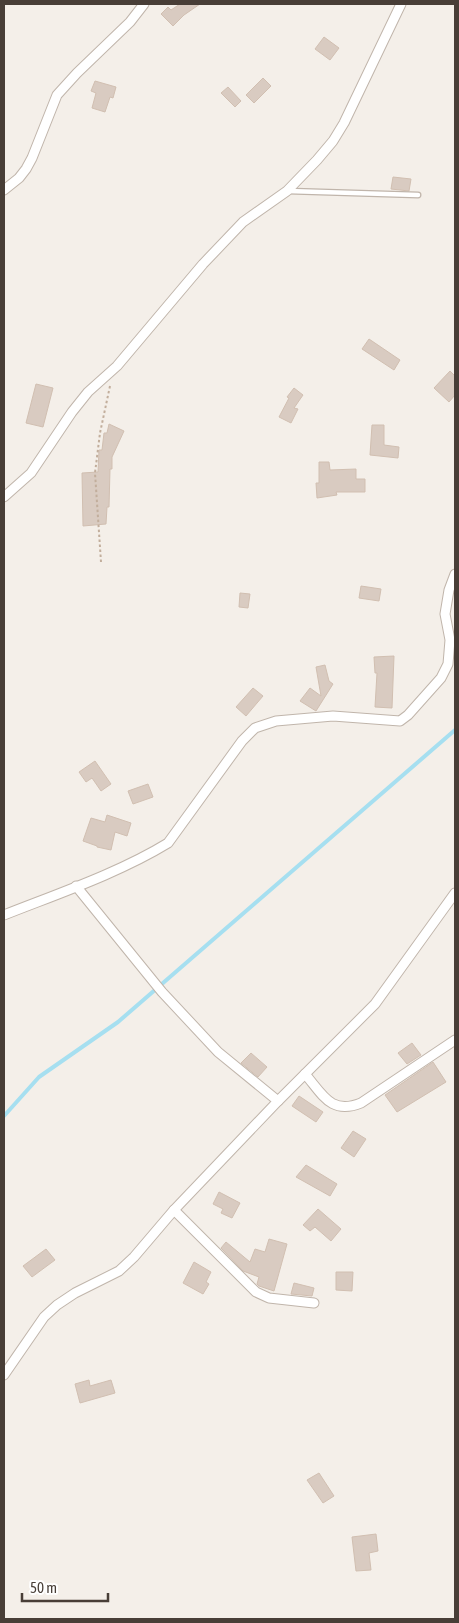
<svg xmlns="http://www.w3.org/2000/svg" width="459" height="1623" font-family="'Asap Condensed',sans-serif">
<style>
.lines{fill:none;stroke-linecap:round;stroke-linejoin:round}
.stream{stroke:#a6dff0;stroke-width:4}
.building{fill:#d9cbc1;stroke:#d1bfb1}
.service-casing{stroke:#c0b5ab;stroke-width:7}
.minor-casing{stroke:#c0b5ab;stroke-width:11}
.path{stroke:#c2ae9c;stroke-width:2;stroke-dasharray:2.5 2.5;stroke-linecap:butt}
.service{stroke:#fff;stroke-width:4.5}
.minor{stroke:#fff;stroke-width:9}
</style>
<rect width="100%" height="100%" fill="#f4efe9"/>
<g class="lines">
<path class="stream" d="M4,1116L39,1077L118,1022L455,730"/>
</g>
<g class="building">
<path d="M180,4H200L184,15L173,26L161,14L168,7L171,10Z"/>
<path d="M324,37L339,48L330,60L315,49Z"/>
<path d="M263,78L271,86L254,103L246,95Z"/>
<path d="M95,81L116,87L113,98L110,97L105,112L92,108L96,93L91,91Z"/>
<path d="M228,87L241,101L235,107L221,93Z"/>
<path d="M393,177L411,179L409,191L391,189Z"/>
<path d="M369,339L400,360L394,370L362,349Z"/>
<path d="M450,371L455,376V395L449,402L434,388Z"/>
<path d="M36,384L53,388L43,427L26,423Z"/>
<path d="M294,388L303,395L294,408L298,409L291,423L279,417L289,398L287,397Z"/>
<path d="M109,424L124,431L112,457V469H110L109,507H107L106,524L83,526L82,473L98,472L99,450H102L104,433H107Z"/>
<path d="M372,425H384V445L399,447L398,458L370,455Z"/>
<path d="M319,462H329L330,470L356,469V479H365V492H336L337,495L317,498L316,483H319Z"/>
<path d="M361,586L381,589L379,601L359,598Z"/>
<path d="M240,593L250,594L248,608L239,607Z"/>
<path d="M394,656L392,708L375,707L377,673H375L374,657Z"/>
<path d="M325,665L329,681L333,684L316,711L300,701L310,688L321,696L316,667Z"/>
<path d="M253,688L263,696L246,716L236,707Z"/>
<path d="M95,761L111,784L101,791L92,778L86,782L79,772Z"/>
<path d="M148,784L153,797L133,804L128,791Z"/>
<path d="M107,815L131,823L127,836L115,832L111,850L97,847V846L83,841L91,818L105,822Z"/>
<path d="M412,1043L421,1055L407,1064L398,1053Z"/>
<path d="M251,1053L267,1067L258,1077L241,1063Z"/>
<path d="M433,1062L446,1082L397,1112L385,1095Z"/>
<path d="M299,1096L323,1112L316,1122L292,1106Z"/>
<path d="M353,1131L366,1139L354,1157L341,1148Z"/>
<path d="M306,1165L337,1184L330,1196L296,1177Z"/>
<path d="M219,1192L240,1203L232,1218L221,1213L223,1209L213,1204Z"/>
<path d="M318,1209L341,1229L331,1241L315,1227L310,1231L303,1225Z"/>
<path d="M269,1239L287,1244L274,1291L259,1286L257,1284L259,1277L243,1271L221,1248L226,1242L250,1262L255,1249L265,1252Z"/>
<path d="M46,1249L55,1260L32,1277L23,1266Z"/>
<path d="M194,1262L211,1272L206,1282L209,1284L203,1294L183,1283Z"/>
<path d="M336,1272H353L352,1291L336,1290Z"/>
<path d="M294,1283L314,1288L312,1296L291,1294Z"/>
<path d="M89,1380L90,1386L111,1380L115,1393L80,1403L75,1384Z"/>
<path d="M319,1473L334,1496L323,1503L307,1480Z"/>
<path d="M376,1534L378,1551L369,1553L371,1570L356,1571L352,1537Z"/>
</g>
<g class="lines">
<g class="service-casing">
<path id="service" d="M288,191L418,195"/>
</g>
<g class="minor-casing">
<g id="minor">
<path d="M4,190L19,178L26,169L32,158L57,95L77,73L130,22L144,4"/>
<path d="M4,497L31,473L72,412L88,392L117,366L203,264L243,222L287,191L317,160L333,141L344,123L401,4"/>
<path d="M76,886L162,992L218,1052L278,1101"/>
<path d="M4,915C57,894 119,873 168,843L242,741L255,728L276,721L333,716L400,721L408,715L441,678L448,664L450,640L445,614L449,590L455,574"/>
<path d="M305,1074C323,1095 331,1115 361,1103L455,1040"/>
<path d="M174,1210L256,1292L269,1298L314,1303"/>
<path d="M4,1375L44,1317L57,1305L75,1293L119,1271L134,1257L174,1210L278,1101L375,1004L455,893"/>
</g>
</g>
<path class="path" d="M101,562L95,473L100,433L110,386"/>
<use href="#service" class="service"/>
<use href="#minor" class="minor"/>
</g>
<rect width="459" height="1623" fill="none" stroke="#483e37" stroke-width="10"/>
<path d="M22 1593v8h86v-8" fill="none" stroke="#483e37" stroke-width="2.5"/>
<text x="30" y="1593" font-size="15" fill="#483e37" stroke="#ffffff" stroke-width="4" paint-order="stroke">50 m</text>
</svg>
